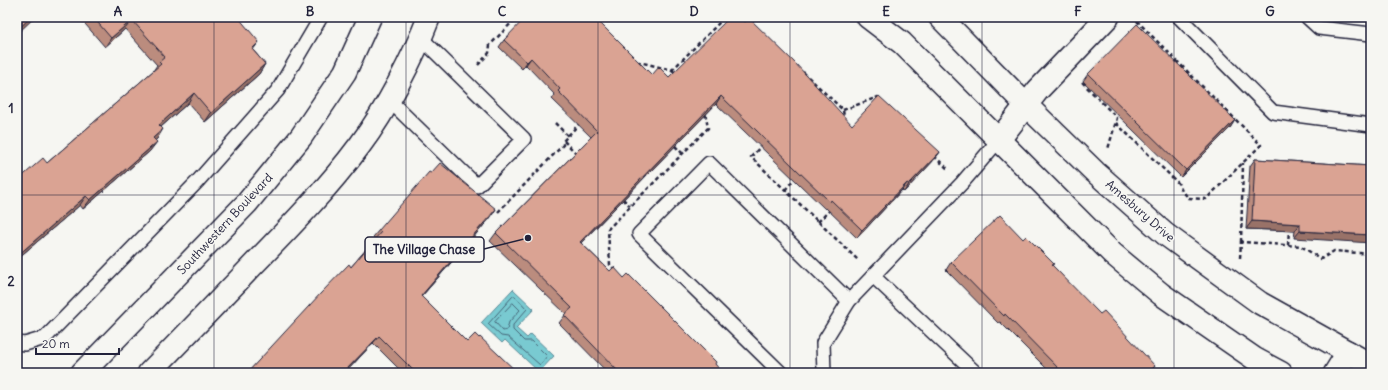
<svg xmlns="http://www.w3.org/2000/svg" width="1388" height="390" font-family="Delius,sans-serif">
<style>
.water{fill:#79cad1;stroke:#568795}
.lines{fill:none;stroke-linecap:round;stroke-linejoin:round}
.shore{stroke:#456577;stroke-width:1}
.lane-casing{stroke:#22223b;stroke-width:16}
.street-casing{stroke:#22223b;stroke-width:25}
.secondary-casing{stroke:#22223b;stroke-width:25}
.path{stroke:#22223b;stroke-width:2.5;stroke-dasharray:4 3;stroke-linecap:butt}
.lane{stroke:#f6f6f2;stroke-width:13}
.street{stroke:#f6f6f2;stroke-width:22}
.secondary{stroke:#f6f6f2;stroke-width:22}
.wall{fill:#bb8c7e;stroke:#22223b}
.shaded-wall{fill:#997267;stroke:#22223b}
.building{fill:#daa393;stroke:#22223b}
.grid{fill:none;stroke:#22223b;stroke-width:1;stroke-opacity:0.55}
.labels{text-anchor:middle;stroke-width:3.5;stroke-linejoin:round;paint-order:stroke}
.street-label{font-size:12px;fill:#22223b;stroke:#f6f6f2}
.leader{fill:none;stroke:#22223b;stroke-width:1.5}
.callout-dot{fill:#22223b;stroke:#f6f6f2;stroke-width:1.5}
.callout{fill:#f6f6f2;stroke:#22223b;stroke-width:1.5}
.callout-label{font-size:13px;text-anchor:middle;font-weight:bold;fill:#22223b}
.neatline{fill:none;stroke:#22223b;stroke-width:1.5}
.grid-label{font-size:13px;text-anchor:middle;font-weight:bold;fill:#22223b}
</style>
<rect width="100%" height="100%" fill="#f6f6f2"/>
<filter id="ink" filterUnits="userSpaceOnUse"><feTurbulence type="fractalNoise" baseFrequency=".025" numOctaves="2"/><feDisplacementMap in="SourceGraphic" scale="8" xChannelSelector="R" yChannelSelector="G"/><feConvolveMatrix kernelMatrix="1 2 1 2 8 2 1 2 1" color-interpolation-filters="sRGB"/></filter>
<g filter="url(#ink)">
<path class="water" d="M513,289L534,309L516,328L527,338L531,334L554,356L539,372L505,340L502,343L481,323Z"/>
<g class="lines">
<g class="shore">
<path d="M515,296L527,309L513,325V330L524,341H532L547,356L540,365L508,337L501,336L488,324L512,297Z"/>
<path d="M513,303L520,310L509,322L507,330L503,331L495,322Z"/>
</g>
<g class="lane-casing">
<g id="lane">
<path d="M1179,17L1273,112L1371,125"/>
<path d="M1307,17L1319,28L1371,34"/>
<path d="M388,99L477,186L524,139L421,38"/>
<path d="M873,276L976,373"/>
<path d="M17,343L25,344L45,338L197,182L278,90L321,17"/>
<path d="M781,373L639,234L709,163L849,301"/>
<path d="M824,373L823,343L849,301L962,183L998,141"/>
</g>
</g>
<g class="street-casing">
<path id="street" d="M998,141L1038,90L1108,17"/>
</g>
<g class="secondary-casing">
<g id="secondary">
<path d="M868,17L902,43L1113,254L1161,294L1255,359L1281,373"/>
<path d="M940,17L1026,105L1095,172L1165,234L1260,303L1371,365"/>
<path d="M82,373L247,203L301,137L345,72L370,17"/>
<path d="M149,373C184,337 219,301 254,264C291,226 328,188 360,145C387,109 413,58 429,17"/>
<path d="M1335,373L1348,352"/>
</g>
</g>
<g class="path">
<path d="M746,17L750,21"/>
<path d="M638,64L639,62L672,70L676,73"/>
<path d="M478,65L489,53L490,45L517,17"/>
<path d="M672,70L725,17"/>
<path d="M803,72L843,110L844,117"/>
<path d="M1082,82L1117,118L1108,149"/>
<path d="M843,110L878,97L881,99"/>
<path d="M555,123L568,136"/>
<path d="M1116,123L1178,183L1182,191L1189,198L1206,199L1261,145L1134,18"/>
<path d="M564,141L577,154"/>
<path d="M763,144L751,157L859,261"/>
<path d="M675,146L682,153"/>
<path d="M934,156L948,169"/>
<path d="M785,190L795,178"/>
<path d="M623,199L630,206"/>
<path d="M498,212L563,145V141L580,123"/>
<path d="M818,222L832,208"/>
<path d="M1241,242L1243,163"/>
<path d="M1288,245L1289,229"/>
<path d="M1369,254V240"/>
<path d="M1240,258L1241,242L1301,246L1321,259L1334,251L1371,254"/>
<path d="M615,270L610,265L608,229L708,128L705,112"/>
</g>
<use href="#lane" class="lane"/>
<use href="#street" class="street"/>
<use href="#secondary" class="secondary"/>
</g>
<g class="wall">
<path d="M79,17H238L253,50L265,64L259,74L205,122L188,103L161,127L157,139L155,140L150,151L83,209L80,205L17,259V181L47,163L153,71L157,65L125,29L105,47Z"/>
<path d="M504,40L652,75L669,77L852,125L940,152L934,160L904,192L902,190L857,238L826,208L825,209L716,104L581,243L610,271L624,278L722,372L721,373H608L559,323L566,314L490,241L496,233L591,137L552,99L555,95L526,65L522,69L499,47Z"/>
<path d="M1088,74L1235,120L1230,128L1181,177L1083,81Z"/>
<path d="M1255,159L1371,166L1294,238L1295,231L1246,229L1250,166Z"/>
<path d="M491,217L421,297L467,342L518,373H403L373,343L345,373H247L351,267L375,239L373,237L379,230Z"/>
<path d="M1023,239L1053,266L1150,373H1051L1000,322L998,323L946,270L951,262Z"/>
</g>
<g class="shaded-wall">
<path d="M31,17H35L17,34V30Z"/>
<path d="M132,20L125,29L105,47L111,38Z"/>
<path d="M259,42L252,51V49Z"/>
<path d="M531,58L526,65L522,69L527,62Z"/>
<path d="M265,64L259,74L205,122L211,113Z"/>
<path d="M194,93L188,103L153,134L159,125Z"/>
<path d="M721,96L716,104L575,249L580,242Z"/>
<path d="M1235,120L1230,128L1181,177L1186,170Z"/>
<path d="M163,129L157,139L147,147L153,138Z"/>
<path d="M157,142L150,151L83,209L90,200Z"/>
<path d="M940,152L934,160L904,192L909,184Z"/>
<path d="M907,183L902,190L857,238L862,230Z"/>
<path d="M86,196L80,205L17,259V256Z"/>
<path d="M496,209L491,217L415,304L421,296Z"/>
<path d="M1252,221L1300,224L1295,231L1246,229Z"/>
<path d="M1300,231L1371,235V243L1294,238Z"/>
<path d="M379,336L373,343L345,373H343Z"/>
<path d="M1155,366L1150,373H1148Z"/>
</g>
<g class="building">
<path d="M17,17H31L17,30Z"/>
<path d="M93,17H238L259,42L252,49L265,64L211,113L194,93L159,125L163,129L153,138L157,142L90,200L86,196L17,256V181L43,158L47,163L161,64L159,62L165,57L132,20L111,38Z"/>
<path d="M526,17H594L652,75L659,67L669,77L730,17H740L745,22L749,18L795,63L852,125L879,96L940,152L909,184L907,183L862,230L831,200L830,202L721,96L580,242L610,271L614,267L624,278L628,274L716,362L715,364L722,372L721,373H614L617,370L564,315L572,308L496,233L597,131L558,91L560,89L531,58L527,62L504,40Z"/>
<path d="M1137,24L1235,120L1186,170L1088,74Z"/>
<path d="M1255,159L1371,166V235L1300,231V224L1252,221Z"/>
<path d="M440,163L496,209L421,296L467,342L475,334L479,338L480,337L518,373H412L414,371L379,336L343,373H247L321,293L349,264L351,267L381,232L379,230L429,172L431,173Z"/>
<path d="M1000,215L1023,239L1026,236L1054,264L1052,265L1100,314L1104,311L1155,366L1148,373H1063L1005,314L1004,316L951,262Z"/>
</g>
</g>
<path class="grid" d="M214,17V373M406,17V373M598,17V373M790,17V373M982,17V373M1174,17V373M17,195H1371"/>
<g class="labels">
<g class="street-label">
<text transform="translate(1140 211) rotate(41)" y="4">Amesbury Drive</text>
<text transform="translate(225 224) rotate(-47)" y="4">Southwestern Boulevard</text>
</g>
</g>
<path class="leader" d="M528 238L484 249"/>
<circle class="callout-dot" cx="528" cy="238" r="4"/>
<rect class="callout" x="365" y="237" width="119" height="25" rx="4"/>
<g class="callout-label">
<text x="424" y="254">The Village Chase</text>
</g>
<rect width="1388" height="390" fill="none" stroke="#f6f6f2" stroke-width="44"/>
<path d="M36 348v6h83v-6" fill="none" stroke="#22223b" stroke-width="2"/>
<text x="42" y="348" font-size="12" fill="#22223b" stroke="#f6f6f2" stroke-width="3" paint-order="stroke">20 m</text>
<rect x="22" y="22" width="1344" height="346" class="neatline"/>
<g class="grid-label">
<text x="118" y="16">A</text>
<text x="310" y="16">B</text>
<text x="502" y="16">C</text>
<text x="694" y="16">D</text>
<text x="886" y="16">E</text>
<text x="1078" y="16">F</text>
<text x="1270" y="16">G</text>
<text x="11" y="113">1</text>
<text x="11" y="286">2</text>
</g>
</svg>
